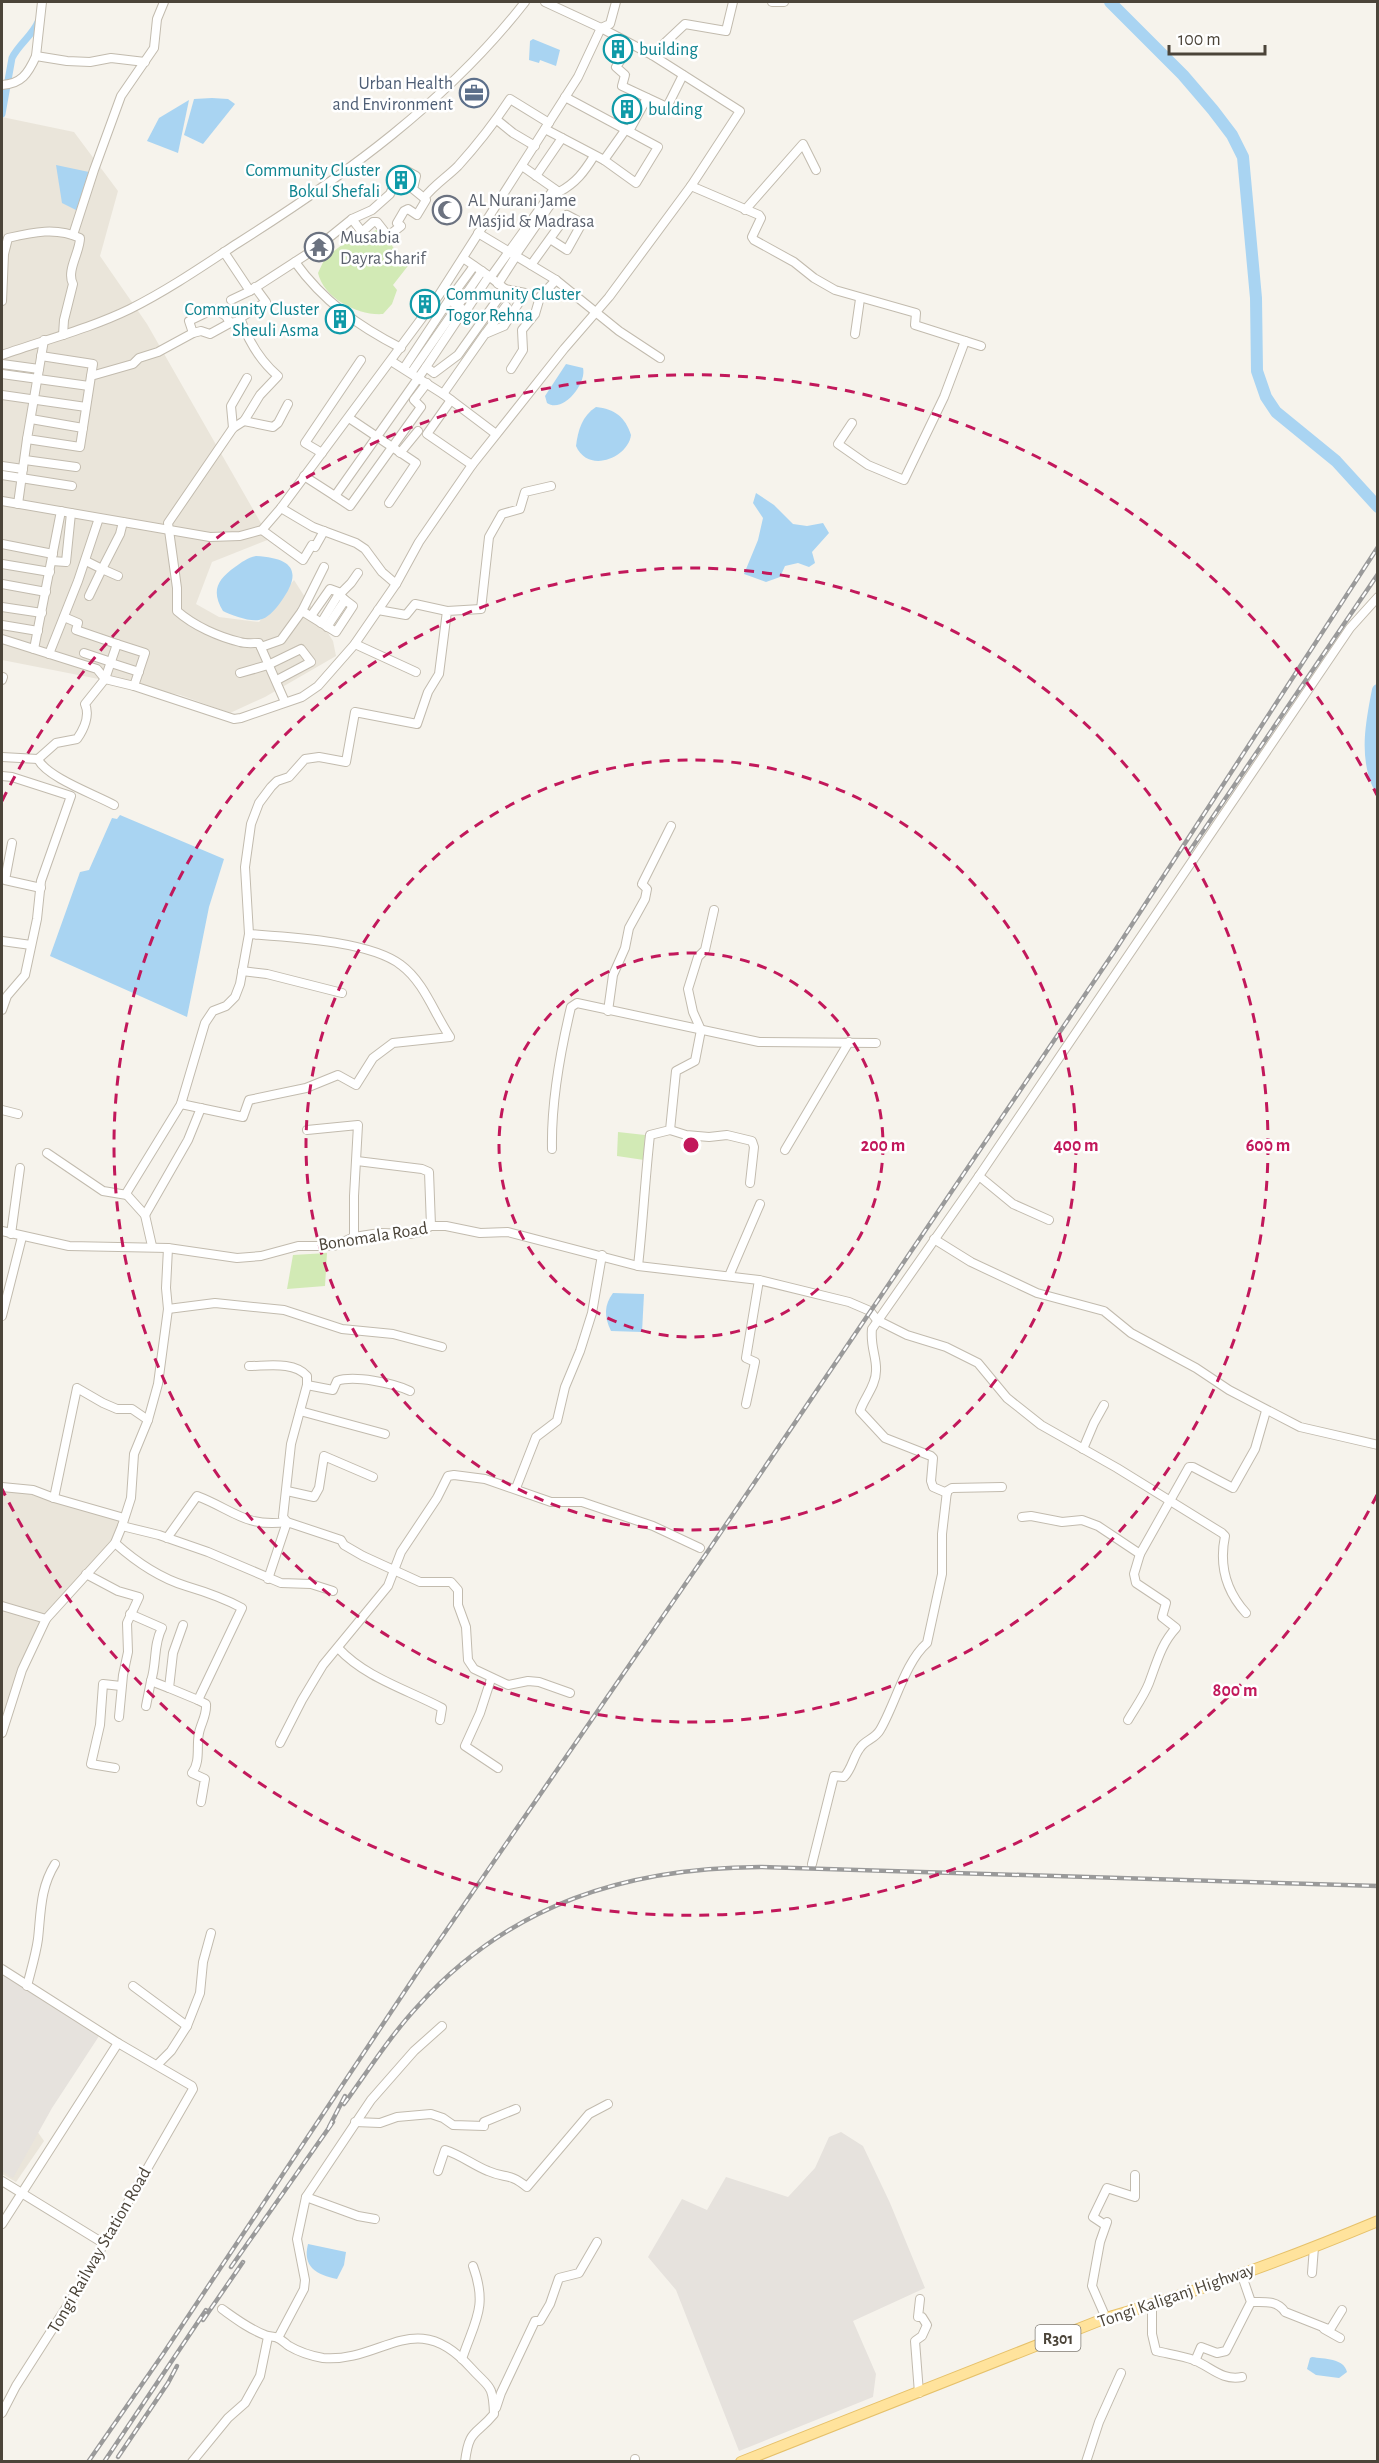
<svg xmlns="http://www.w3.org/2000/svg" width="1379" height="2463" font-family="'Alegreya Sans',sans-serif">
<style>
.residential{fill:#eae5da}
.industrial{fill:#e6e2dd}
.green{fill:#d2eab5}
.water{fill:#a9d4f2}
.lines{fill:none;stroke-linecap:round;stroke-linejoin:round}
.canal{stroke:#a9d4f2;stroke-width:7}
.river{stroke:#a9d4f2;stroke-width:12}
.minor-casing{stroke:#c2bbae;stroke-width:10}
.major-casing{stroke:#e6c16a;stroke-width:12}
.minor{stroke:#fff;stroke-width:8}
.major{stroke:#ffe39c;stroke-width:10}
.rail-casing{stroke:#9a9a9a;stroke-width:4.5}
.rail{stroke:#fff;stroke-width:2;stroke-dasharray:7;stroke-linecap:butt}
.ring{fill:none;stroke:#c2185b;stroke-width:3;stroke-dasharray:10 8}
.labels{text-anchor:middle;stroke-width:5;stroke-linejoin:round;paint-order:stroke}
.shield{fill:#fff;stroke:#817c74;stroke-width:1.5}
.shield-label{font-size:16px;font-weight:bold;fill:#4b4439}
.culture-label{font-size:18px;fill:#0d838f;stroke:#fff;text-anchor:start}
.service-label{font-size:18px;fill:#4e5e75;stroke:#fff;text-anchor:end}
.worship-label{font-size:18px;fill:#5b616d;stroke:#fff;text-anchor:start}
.street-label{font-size:18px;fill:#4b4439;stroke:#fff}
.centre{fill:#c2185b;stroke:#fff;stroke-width:3}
.ring-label{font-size:18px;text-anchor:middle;font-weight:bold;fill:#c2185b;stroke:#fff;stroke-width:5;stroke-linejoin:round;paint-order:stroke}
</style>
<rect width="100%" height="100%" fill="#f6f3ec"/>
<g class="residential">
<path d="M2,117L74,132L118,191L100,256L147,324L270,539L212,562L196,604L219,617L259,622L294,580L333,641L336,656L265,697L230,713L180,695L2,660Z"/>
<path d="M2,1488L46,1498L126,1519L118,1541L58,1607L28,1661L2,1738Z"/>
<path d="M2,2081L44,2141L16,2182L2,2174Z"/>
</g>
<g class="industrial">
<path d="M2,1972L101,2033L52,2108L13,2178L2,2171Z"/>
<path d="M841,2132L863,2146L890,2203L925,2288L853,2321L876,2374L873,2397L739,2451L676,2290L648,2257L682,2199L707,2210L726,2177L788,2197L815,2168L829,2137Z"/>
</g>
<g class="green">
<path d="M376,230C394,238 390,254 411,262L393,285L397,290L392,304L383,314C359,316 324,299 318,273L325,258L347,241L351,239L361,240Z"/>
<path d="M618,1132L645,1135L644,1160L617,1156Z"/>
<path d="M327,1253L325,1286L287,1289L293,1255Z"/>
</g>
<g class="water">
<path d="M533,39L560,50L556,66L540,60L539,63L529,60L530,41Z"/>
<path d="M212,98L228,99L235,104L203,144L184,135L194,99Z"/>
<path d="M189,100L178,153L147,141L159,118Z"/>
<path d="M56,165L89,172L80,212L62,203Z"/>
<path d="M566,364L583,368C587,383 563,414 547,403L545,396Z"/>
<path d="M596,407C615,409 625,417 631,435C628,458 588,474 576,446C578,430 582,416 596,407Z"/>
<path d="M756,493L774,505L793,524L807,526L823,523L829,533L812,552L815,563L809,567L798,563L785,566L780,577L766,582L744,574L758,540L763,518L753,503Z"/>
<path d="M256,556C294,558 303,572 280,603C274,611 268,618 259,620C250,622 231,615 223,611C211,591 217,580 235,567C242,562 247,558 256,556Z"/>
<path d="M120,815L224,859L209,907L187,1017L50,956L80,872L89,870L112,818L117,819Z"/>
<path d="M613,1293L644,1294L642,1332L611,1331C604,1317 604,1305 613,1293Z"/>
<path d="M308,2244L346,2252L344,2265L337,2279C317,2275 302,2267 308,2244Z"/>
<path d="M1312,2357C1324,2359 1344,2358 1347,2372L1339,2378L1316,2375L1307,2369L1310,2358Z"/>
</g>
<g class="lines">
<path class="canal" d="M2,114L12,58C19,44 32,36 38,22"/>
<g class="river">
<path d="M1110,2L1183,75L1213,110L1232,135L1243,157L1256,298L1257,371L1266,397L1276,412L1336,461L1378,507"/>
<path d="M1378,690C1372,720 1365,755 1378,784"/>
</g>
<g class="minor-casing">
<g id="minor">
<path d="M545,2L601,28L610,24L616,2"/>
<path d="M772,2H784"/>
<path d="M631,45L616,67L625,75L622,86L667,107L683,75"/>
<path d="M652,55L685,24L726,31L733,2"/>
<path d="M36,56L67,61L90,62L111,58L145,62"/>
<path d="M2,85C21,84 28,74 36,56L42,2"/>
<path d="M565,97L658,147L636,183L604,160L626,129"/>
<path d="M497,120L513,133L535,146"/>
<path d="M545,129L604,160"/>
<path d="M629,131L647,98"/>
<path d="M536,176L562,138"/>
<path d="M691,186L759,215L761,218L752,237L754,240L794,262L814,278L835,290L916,313L915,325L981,346"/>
<path d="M559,192C576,183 584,172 594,156"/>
<path d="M745,210L803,144L816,170"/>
<path d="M352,219L362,232L373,222H377L388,236L401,226L397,223L404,211L408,209L417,215L426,200L424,198C434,185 447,177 458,166C477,145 495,122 510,99L549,123"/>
<path d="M478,233L556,280L619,331L660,358"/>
<path d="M73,235L94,170L121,96L154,48L157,19L164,2"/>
<path d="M224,252L250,291L315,249L352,219L372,210L390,194L398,176L405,170L416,176L413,189L424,198"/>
<path d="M515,256L559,192L522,166"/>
<path d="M463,258L489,276L464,314"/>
<path d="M295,262C323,301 358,326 401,348"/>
<path d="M531,265L567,215L582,223L567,250L550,239"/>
<path d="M490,278L554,189"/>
<path d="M498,284L516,256"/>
<path d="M255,287L266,302L240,318C248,340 260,361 278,376L260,395L244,421L233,428L168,523L177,588V611C194,626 219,637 240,642C246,644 253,643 259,643L285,702"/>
<path d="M231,300L250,291"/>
<path d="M449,300L474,266"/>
<path d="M2,301L4,254L8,238C33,232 57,227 80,238C80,252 66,271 73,284L64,320L63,335"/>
<path d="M454,313L460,316L426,367L434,373L458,355L505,289L489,276"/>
<path d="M193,333L189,321L214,309L226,316L230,323L241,321"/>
<path d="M486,333L506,306"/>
<path d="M855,334L860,299"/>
<path d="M44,340L27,439L80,447L91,376L133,364L139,358L158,352L193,333L201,331L210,334L230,323"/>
<path d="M2,355C44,340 89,329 130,309C168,290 203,266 238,243C344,176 448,101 525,2"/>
<path d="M41,356L93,364L91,376"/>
<path d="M391,361L443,394L496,434"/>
<path d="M2,364L39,369"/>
<path d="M404,368L449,300L467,312"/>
<path d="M511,369L523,350L522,330L535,314L540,297L556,280"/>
<path d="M411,373L482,271"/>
<path d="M2,374L89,386"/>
<path d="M443,394L485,334L504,326L525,293L505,289"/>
<path d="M2,395L86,407"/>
<path d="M451,400L427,434L472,465"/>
<path d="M349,418L416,463L389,503"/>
<path d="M31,419L83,428"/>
<path d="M244,421L273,427L278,423L288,404"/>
<path d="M852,423L838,444L868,465L904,480L944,397L965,341"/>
<path d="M233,428L231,406L247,378"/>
<path d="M322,453L305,443L361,360"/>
<path d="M400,453L418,431"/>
<path d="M25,460L76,467"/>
<path d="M2,466L23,469"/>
<path d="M2,475L72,486"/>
<path d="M304,476L335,496L426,367"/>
<path d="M335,496L350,506L421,407L414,400L427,383"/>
<path d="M2,501L210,537L240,536L262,530L281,508L439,295L578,77L601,28L652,55L740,111L691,186L609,297L564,349L472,465L419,542L396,584L354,645L318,686L302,697L241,718L234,719L134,686L145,653L117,644L105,679"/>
<path d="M18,504L27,439"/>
<path d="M281,508L313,527L356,543L365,549L382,572L396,584"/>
<path d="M262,530L303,560L312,545L315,547L324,531"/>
<path d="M2,544L53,554"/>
<path d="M52,561L66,562L71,513"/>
<path d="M86,561L102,569L120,534L123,522"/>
<path d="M2,564L50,572"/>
<path d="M2,584L46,592"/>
<path d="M89,596L102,569L118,576"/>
<path d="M2,607L42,613"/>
<path d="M378,610L406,615L415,604L447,611"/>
<path d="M302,611L336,632L353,606L345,600"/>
<path d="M311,616L330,589L341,593"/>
<path d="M64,617L78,623L76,630L117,644"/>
<path d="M321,623L337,597L351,583L358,573"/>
<path d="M2,625L38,631"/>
<path d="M327,627L345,600L342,597"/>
<path d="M2,639L97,669L105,679"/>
<path d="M355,644L416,672"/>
<path d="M261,647L281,640L302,611L324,567"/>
<path d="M34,649L61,511"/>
<path d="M84,653L111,662"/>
<path d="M49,654L78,581L99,518"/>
<path d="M111,663L139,672"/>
<path d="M240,673L268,665L301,649L311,662L277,680"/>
<path d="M2,680L3,677"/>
<path d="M2,757L38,759L56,743L77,739C84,729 90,715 85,704L105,679L134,686"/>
<path d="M38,759C46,777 96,795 114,805"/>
<path d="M2,776L12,777L71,796L41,881L37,919L25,975L7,996L2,1010"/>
<path d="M12,843L5,880L41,888"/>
<path d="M2,941L31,945"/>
<path d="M242,971L267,974L342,993"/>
<path d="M608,1011L613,975L625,948L629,928L645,899L647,889L642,884L671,826"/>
<path d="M181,1104L243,1117L249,1100L306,1088L338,1075L356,1085L373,1058L393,1043L450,1037C434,1013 424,982 401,965C370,941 289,937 249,934"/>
<path d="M2,1110L18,1114"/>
<path d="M307,1130L358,1125L354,1196V1237"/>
<path d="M670,1130L686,1135L709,1137L727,1135L752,1141L754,1147L750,1183"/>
<path d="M552,1149C551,1102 560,1053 571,1007L577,1003L759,1042L876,1043"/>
<path d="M785,1150L849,1042"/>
<path d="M47,1153L103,1191L127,1195"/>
<path d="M357,1161L422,1169L429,1172L431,1226"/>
<path d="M979,1176L1013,1204L1049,1220"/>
<path d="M145,1215L188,1140L201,1108"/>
<path d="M2,1231L69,1246L168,1248L237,1258L261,1256L298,1246H334L354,1237L380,1233L410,1234L419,1232L431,1226H446L480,1233L508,1232L638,1266L759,1280L849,1302L870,1311L877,1320L907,1335L946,1347L978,1363L1007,1398L1041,1425L1117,1468L1222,1533L1225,1536C1219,1565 1226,1591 1246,1613"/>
<path d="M11,1234L20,1168"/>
<path d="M934,1239L971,1262L1037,1293L1104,1311L1131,1333L1196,1368L1229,1390L1300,1427L1378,1445"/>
<path d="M152,1246L145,1215L127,1195V1192L181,1104L205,1023L213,1011L226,1006L235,997L240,984L249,934L245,867L251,824L259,803L271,787L277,781L289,777L305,759L319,757L346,762L355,712L417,724L428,692L439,674L447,611L481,609L489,537L502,514L520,509L525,492L551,486"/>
<path d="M638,1266C643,1222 645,1179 650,1135L670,1130L676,1071L695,1061L701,1030L693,1012L688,989L698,957L705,950L714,910"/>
<path d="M729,1276L760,1204"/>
<path d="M168,1309L215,1303L284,1310L342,1329L393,1334L442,1347"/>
<path d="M2,1316L22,1237"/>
<path d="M307,1385L333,1390L337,1381C354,1375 393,1383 410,1391"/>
<path d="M746,1404L755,1362L746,1358L759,1280"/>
<path d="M300,1411L385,1434"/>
<path d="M1083,1449L1094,1423L1104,1405"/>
<path d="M2,1487L33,1490L54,1498L124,1518"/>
<path d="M516,1488L536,1437L557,1421L565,1387L580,1351L592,1313L602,1255"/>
<path d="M287,1491L314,1497L319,1488L324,1456L373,1477"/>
<path d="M947,1493L933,1487L931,1481L933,1458L931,1456L885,1438L860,1411C864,1398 876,1386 876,1371C877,1358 870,1346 872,1329L979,1176L1350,628L1378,597"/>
<path d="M54,1498L77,1388L103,1403L117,1409H132L148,1420"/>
<path d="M1022,1517L1031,1516L1062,1522L1082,1520L1098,1526L1140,1554L1189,1467H1193L1233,1488L1255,1449L1266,1411"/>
<path d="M122,1526L159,1535L208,1552L281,1583L311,1584L333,1591"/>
<path d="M167,1538L197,1496C232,1509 245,1528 287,1522L283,1517L291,1444L307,1385V1376C294,1361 267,1366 249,1366"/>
<path d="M115,1543C135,1561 160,1578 186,1586C206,1592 224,1598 242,1608L198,1700L206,1704C207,1715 201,1723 199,1733C196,1747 201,1761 192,1773L205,1779L201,1802"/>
<path d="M86,1574L118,1591L139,1597L127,1623L128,1652L123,1675L119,1717"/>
<path d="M268,1579L287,1522L341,1540L344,1545L363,1556L420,1582H451L458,1590V1605L466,1627L468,1660L474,1669L508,1685L528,1681L539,1682L570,1693"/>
<path d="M2,1606L46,1619"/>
<path d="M130,1614L162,1628C153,1645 157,1663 151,1681L169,1688"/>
<path d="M183,1625L173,1653L169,1688L198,1700"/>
<path d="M338,1648C366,1678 406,1689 442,1708L440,1720"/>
<path d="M491,1679L480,1713L465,1746L498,1768"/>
<path d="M146,1706L151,1681"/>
<path d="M1128,1720C1135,1708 1144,1696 1149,1683C1157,1662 1161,1644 1176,1628L1162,1617L1166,1603L1136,1583L1134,1574L1140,1554"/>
<path d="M2,1733L22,1670L46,1619L115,1543L122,1526L131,1498L134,1454L148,1420L158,1384L168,1309L166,1288L168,1248"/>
<path d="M280,1743L302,1700L323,1665L388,1586L401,1552L437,1498L448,1476L454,1475L485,1479L551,1502H582L653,1526L700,1548"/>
<path d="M115,1768L91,1764L100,1725L103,1684L121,1686"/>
<path d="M812,1864L834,1776L844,1777C852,1769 853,1757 860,1748C865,1740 875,1739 880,1730C895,1705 905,1662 927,1643L942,1574V1534L947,1491L952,1488L1002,1487"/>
<path d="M2,1969L118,2043L192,2086L193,2089L78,2289L16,2386L2,2413"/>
<path d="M27,1986C31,1970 36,1954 38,1939C41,1912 40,1888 55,1864"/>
<path d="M133,1986L187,2026"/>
<path d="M157,2065L171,2051L187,2026L200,1993L203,1962L211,1933"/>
<path d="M355,2122L380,2123L397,2117L431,2114L443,2118L453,2125L484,2126V2122L516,2109"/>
<path d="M438,2171L445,2150C461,2155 473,2165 488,2171C506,2179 508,2172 527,2187L589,2114L608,2104"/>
<path d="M2,2181L103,2243"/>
<path d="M306,2197L358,2216L375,2219"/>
<path d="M2,2224L118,2043"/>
<path d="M1105,2225L1093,2217L1107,2188L1135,2197V2175"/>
<path d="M1312,2273L1314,2247"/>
<path d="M1251,2302C1264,2302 1277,2300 1285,2312L1328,2329L1331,2328L1342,2310"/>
<path d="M1152,2305V2334L1156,2351C1169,2354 1182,2356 1194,2360C1211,2367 1222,2381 1242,2377"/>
<path d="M222,2309C236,2319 249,2329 265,2335C269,2337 274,2336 278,2338C282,2340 286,2344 289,2346C299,2352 312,2356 323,2358C383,2363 415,2305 471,2368C489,2388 493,2383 494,2414C476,2436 469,2428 465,2462"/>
<path d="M1106,2318L1092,2286L1100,2242L1107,2222"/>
<path d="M1324,2329L1340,2338"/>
<path d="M278,2338L304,2289L305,2280L297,2239L306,2197L371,2100L414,2051L442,2026"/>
<path d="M462,2359C475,2320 488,2307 473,2266"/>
<path d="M1195,2361L1201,2347L1217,2353L1226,2351L1251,2302L1241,2273"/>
<path d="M919,2393L915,2341L922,2336L927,2325L922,2317H918L920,2299"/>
<path d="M496,2408L501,2393L535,2321H540L550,2304L559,2278L579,2273L597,2242"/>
<path d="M192,2462L228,2418L245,2403L260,2376L268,2337"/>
<path d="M635,2462V2459"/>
<path d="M1086,2462L1099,2422L1121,2373"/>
</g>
</g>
<g class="major-casing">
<path id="major" d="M741,2462L1106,2318C1198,2292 1289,2258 1378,2221"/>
</g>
<use href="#minor" class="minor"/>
<use href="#major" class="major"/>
<g class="rail-casing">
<g id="rail">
<path d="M1189,852L1378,574"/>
<path d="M344,2104C368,2071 390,2036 418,2006C510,1904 626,1868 760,1867L1378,1886"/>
<path d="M329,2127L345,2096"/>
<path d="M231,2267L333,2122"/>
<path d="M203,2320L243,2262"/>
<path d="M118,2457L168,2383L177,2366"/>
<path d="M88,2462L163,2354L419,1970L706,1554L1116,949L1378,547"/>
<path d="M104,2462L206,2310"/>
</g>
</g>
<use href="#rail" class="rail"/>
</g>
<g class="ring">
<circle cx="691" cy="1145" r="192"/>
<circle cx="691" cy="1145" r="385"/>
<circle cx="691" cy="1145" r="577"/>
<path d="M1377 1495A770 770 0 0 1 2 1489M2 801A770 770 0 0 1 1377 795"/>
</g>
<defs>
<g id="building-ring" transform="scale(1.5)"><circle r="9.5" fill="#fff" stroke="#0f9aa8" stroke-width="1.5"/><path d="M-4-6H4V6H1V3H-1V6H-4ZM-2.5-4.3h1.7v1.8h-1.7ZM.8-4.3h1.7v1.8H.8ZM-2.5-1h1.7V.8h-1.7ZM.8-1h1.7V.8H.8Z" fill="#0f9aa8"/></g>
<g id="office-ring" transform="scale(1.5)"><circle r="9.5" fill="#fff" stroke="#5c6f8a" stroke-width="1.5"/><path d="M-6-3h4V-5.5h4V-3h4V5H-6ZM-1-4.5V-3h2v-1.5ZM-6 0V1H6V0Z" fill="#5c6f8a"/></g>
<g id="mosque-ring" transform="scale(1.5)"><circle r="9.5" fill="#fff" stroke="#6b7280" stroke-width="1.5"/><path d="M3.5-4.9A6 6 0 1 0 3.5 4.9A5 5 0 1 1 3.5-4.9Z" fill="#6b7280"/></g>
<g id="temple-ring" transform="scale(1.5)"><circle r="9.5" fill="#fff" stroke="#6b7280" stroke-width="1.5"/><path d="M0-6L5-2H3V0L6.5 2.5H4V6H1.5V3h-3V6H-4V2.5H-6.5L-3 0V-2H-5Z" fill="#6b7280"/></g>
</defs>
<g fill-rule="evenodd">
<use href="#building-ring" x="618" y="49"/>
<use href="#office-ring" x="474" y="93"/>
<use href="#building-ring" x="627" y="109"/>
<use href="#building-ring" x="401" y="180"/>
<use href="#mosque-ring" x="447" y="210"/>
<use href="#temple-ring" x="319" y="247"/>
<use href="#building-ring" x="425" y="304"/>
<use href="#building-ring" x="340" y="319"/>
</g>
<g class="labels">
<rect class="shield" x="1035.5" y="2325" width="45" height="26" rx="4.5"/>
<g class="shield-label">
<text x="1058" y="2344">R301</text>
</g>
<g class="culture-label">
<text x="639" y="55">building</text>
<text x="648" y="115">bulding</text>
<text x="380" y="176" text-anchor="end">Community Cluster<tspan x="380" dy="21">Bokul Shefali</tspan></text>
<text x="446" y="300">Community Cluster<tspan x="446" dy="21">Togor Rehna</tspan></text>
<text x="319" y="315" text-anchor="end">Community Cluster<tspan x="319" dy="21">Sheuli Asma</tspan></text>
</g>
<g class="service-label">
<text x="453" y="89">Urban Health<tspan x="453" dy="21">and Environment</tspan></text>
</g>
<g class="worship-label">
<text x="468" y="206">AL Nurani Jame<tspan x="468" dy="21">Masjid &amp; Madrasa</tspan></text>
<text x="340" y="243">Musabia<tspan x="340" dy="21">Dayra Sharif</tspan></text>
</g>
<g class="street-label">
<text transform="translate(373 1236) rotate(-9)" y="6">Bonomala Road</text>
<text transform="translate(99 2250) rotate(-60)" y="6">Tongi Railway Station Road</text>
<text transform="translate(1176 2295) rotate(-19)" y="6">Tongi Kaliganj Highway</text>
</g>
</g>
<circle cx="691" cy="1145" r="9" class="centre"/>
<g class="ring-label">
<text x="883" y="1151">200 m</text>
<text x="1076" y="1151">400 m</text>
<text x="1268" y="1151">600 m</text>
<text x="1235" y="1696">800 m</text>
</g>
<rect width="1379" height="2463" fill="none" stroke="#4b4439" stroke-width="6"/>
<path d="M1169 45v9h96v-9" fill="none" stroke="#4b4439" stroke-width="3"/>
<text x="1178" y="45" font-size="18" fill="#4b4439" stroke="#ffffff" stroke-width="4.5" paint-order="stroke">100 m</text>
</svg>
